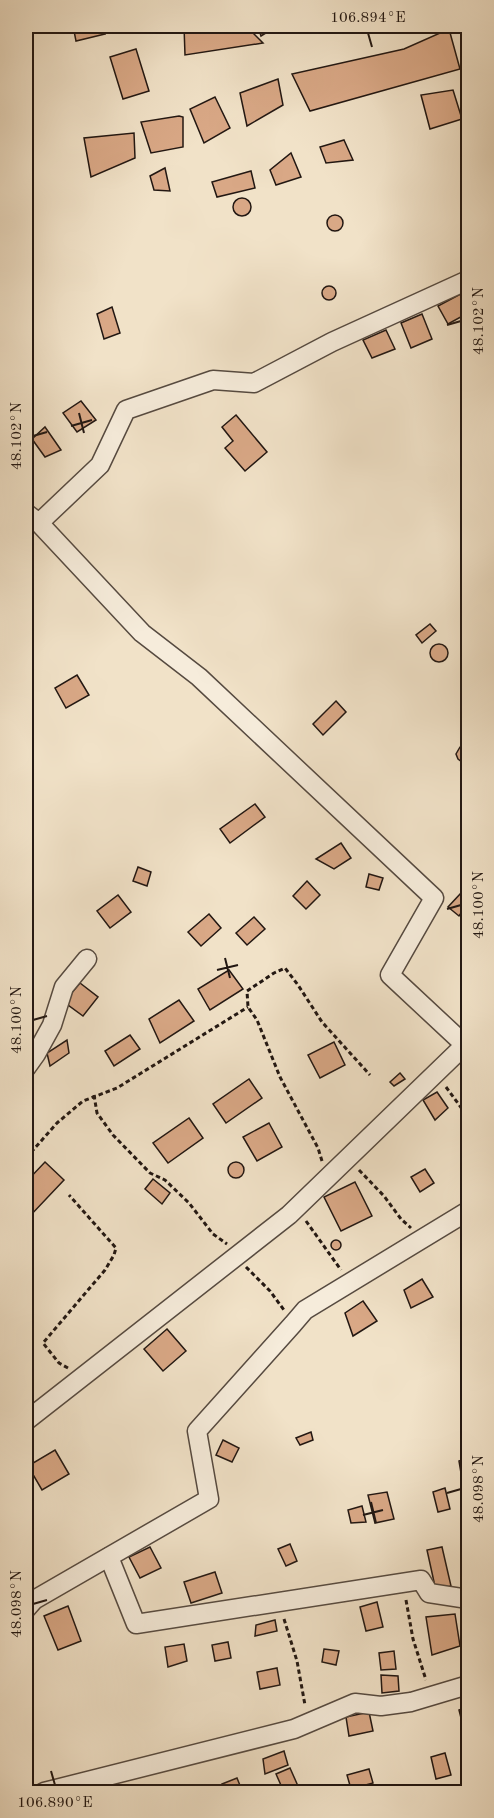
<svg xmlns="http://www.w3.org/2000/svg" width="494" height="1818" font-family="'Old Standard TT',serif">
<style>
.building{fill:#d9a886;stroke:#221712;stroke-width:1.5}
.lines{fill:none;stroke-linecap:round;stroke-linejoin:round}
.minor-casing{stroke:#564a40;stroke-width:21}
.path{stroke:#221712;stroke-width:3;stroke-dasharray:4.5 3;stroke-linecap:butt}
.minor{stroke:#f6ecdb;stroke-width:18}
.ticks{fill:none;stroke:#221712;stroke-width:2}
.neatline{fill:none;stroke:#221712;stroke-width:2}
.ticks-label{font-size:15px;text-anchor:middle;fill:#221712}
</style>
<rect width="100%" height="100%" fill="#f1e2c8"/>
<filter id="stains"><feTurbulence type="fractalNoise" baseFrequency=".00333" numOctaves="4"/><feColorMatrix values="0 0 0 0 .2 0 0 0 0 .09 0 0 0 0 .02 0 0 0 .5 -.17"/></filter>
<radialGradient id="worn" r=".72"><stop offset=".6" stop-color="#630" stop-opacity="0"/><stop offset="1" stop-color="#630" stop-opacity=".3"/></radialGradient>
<g class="building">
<path d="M73,26H100L105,34L76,41Z"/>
<path d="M184,26H246L263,43L185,55Z"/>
<path d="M258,26H277L261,36Z"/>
<path d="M449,29L460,69L310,111L292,74L404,49Z"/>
<path d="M136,49L149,91L123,99L110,57Z"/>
<path d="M278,79L283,105L247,126L240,93Z"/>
<path d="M453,90L462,119L430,129L421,95Z"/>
<path d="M215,97L230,128L204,143L190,109Z"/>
<path d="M179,116L183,117V147L151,153L141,122Z"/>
<path d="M134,133L135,158L91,177L84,138Z"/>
<path d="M344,140L353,160L326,163L320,147Z"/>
<path d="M291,153L301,177L276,185L270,170Z"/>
<path d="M165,168L170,191L154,190L150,176Z"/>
<path d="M251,171L255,188L217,197L212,182Z"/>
<circle cx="242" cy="207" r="9"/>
<circle cx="335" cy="223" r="8"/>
<circle cx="329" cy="293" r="7"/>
<path d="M468,290V313L448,324L438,306Z"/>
<path d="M112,307L120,333L104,339L97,314Z"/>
<path d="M422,314L432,339L411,348L401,323Z"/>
<path d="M386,330L395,349L372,358L363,340Z"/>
<path d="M81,401L96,420L77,432L63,413Z"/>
<path d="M236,415L267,452L245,471L225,448L233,441L222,427Z"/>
<path d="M45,427L61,450L45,457L32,439Z"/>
<path d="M430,624L436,631L422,643L416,635Z"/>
<circle cx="439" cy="653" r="9"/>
<path d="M77,675L89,695L66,708L55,688Z"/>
<path d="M336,701L346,712L323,735L313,724Z"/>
<path d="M466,745L468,746V762H462L458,759L456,754L460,747Z"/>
<path d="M255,804L265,817L230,843L220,829Z"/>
<path d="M341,843L351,858L334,869L316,859Z"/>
<path d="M138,867L151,872L147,886L133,881Z"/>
<path d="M369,874L383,878L379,890L366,887Z"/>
<path d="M307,881L320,895L306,909L293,896Z"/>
<path d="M461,893L468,898V903L459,916L448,907Z"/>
<path d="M118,895L131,912L110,928L97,911Z"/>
<path d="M209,914L221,928L201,946L188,932Z"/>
<path d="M254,917L265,929L247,945L236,933Z"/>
<path d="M229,970L243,989L210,1010L198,989Z"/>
<path d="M80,983L98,997L83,1016L64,1002Z"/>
<path d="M179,1000L194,1021L160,1043L149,1019Z"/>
<path d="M130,1035L140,1049L114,1066L105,1051Z"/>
<path d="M67,1040L69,1053L50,1066L47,1053Z"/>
<path d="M334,1042L345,1065L320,1078L308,1055Z"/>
<path d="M400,1073L405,1079L394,1086L390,1082Z"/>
<path d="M249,1079L262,1098L226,1123L213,1104Z"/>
<path d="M437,1092L448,1108L435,1120L423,1100Z"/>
<path d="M189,1118L203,1138L168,1163L153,1143Z"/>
<path d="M269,1123L282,1147L257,1161L243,1137Z"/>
<path d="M45,1162L64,1180L29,1217L26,1214V1182Z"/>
<circle cx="236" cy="1170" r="8"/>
<path d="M425,1169L434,1183L420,1192L411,1177Z"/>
<path d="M153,1179L170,1193L162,1204L145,1189Z"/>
<path d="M355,1182L372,1216L341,1231L324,1197Z"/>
<circle cx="336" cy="1245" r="5"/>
<path d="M422,1279L433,1297L411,1308L404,1290Z"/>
<path d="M363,1301L377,1321L353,1336L345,1313Z"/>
<path d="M167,1329L186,1351L163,1371L144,1349Z"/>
<path d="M311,1432L313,1440L300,1445L296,1438Z"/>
<path d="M223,1440L239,1448L232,1462L216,1455Z"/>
<path d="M55,1450L69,1474L42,1490L28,1466Z"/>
<path d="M468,1458V1489L464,1491L459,1461Z"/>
<path d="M445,1488L450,1509L438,1512L433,1492Z"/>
<path d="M387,1492L394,1519L375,1523L368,1495Z"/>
<path d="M362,1506L366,1522L351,1523L348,1510Z"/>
<path d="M290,1544L297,1561L286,1566L278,1549Z"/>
<path d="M150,1547L161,1568L140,1578L129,1557Z"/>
<path d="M442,1547L451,1586L436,1591L427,1550Z"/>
<path d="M215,1572L222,1593L191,1603L184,1582Z"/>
<path d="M377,1602L383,1627L366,1631L360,1607Z"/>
<path d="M68,1606L81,1641L58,1650L44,1616Z"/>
<path d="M455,1614L460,1646L432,1655L426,1617Z"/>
<path d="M275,1620L277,1631L255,1636L256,1625Z"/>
<path d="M228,1642L231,1658L215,1661L212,1645Z"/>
<path d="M184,1644L187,1661L168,1667L165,1647Z"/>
<path d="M324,1649L339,1651L336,1665L322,1662Z"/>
<path d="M394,1651L396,1669L381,1670L379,1653Z"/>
<path d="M277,1668L280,1685L260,1689L257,1672Z"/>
<path d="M381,1675L398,1676L399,1691L382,1693Z"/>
<path d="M468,1707V1732L465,1734L459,1710Z"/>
<path d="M369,1712L373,1731L349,1736L346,1717Z"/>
<path d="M284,1751L288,1765L265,1774L263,1759Z"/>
<path d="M445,1753L451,1775L436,1779L431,1757Z"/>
<path d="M290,1768L298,1786L284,1792L276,1774Z"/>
<path d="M369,1769L373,1783L351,1789L347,1775Z"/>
<path d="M237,1778L241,1788L225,1792L222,1784Z"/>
</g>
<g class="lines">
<g class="minor-casing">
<g id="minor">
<path d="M26,513L39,523L100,465L126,410L213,380L254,383L332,342L468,280"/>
<path d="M39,523L142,633L199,677L434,898L390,975L465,1045"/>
<path d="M26,1068L36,1054L52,1025L64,987L87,959"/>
<path d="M26,1421L289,1215L468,1042"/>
<path d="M109,1557L136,1624L421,1580L429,1593L468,1599"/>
<path d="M26,1609L34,1600L209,1499L197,1431L293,1324L305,1310L468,1211"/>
<path d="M44,1792L294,1729L355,1703L381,1706L411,1702L468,1685"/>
</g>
</g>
<g class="path">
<path d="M446,1087L468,1117"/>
<path d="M94,1095L97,1113L113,1135L150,1173L165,1180L189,1203L213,1234L227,1244"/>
<path d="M26,1158L57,1123L83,1101L117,1088L248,1007"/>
<path d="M322,1161L318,1148L280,1077L257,1020L248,1007L247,991L274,973L285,968L298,985L322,1022L370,1075"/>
<path d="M359,1170L384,1196L401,1219L411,1228"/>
<path d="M306,1221L341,1270"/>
<path d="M246,1267L270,1291L284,1310"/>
<path d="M68,1368L59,1363L43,1343L105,1270L114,1255L116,1248L69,1195"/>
<path d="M406,1600L413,1639L426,1680"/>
<path d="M284,1619L297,1661L305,1705"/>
</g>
<use href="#minor" class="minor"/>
</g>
<path class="ticks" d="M368,33L372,47M447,325L461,321M79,413L84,433M71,426L92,420M33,436L47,432M447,909L461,905M225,958L230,978M217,970L238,965M33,1020L47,1016M447,1493L461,1489M371,1502L376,1523M363,1515L383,1510M33,1604L47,1600M51,1771L55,1785"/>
<rect width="494" height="1818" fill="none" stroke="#f1e2c8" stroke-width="66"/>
<rect x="33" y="33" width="428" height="1752" class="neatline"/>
<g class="ticks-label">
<text x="368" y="22">106.894°E</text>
<text transform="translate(478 321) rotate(-90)" y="5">48.102°N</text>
<text transform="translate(16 436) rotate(-90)" y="5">48.102°N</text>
<text transform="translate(478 905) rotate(-90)" y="5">48.100°N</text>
<text transform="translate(16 1020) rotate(-90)" y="5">48.100°N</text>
<text transform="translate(478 1489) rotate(-90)" y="5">48.098°N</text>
<text transform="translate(16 1604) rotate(-90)" y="5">48.098°N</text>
<text x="55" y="1807">106.890°E</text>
</g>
<rect width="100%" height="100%" filter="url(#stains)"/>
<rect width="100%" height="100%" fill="url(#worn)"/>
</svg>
